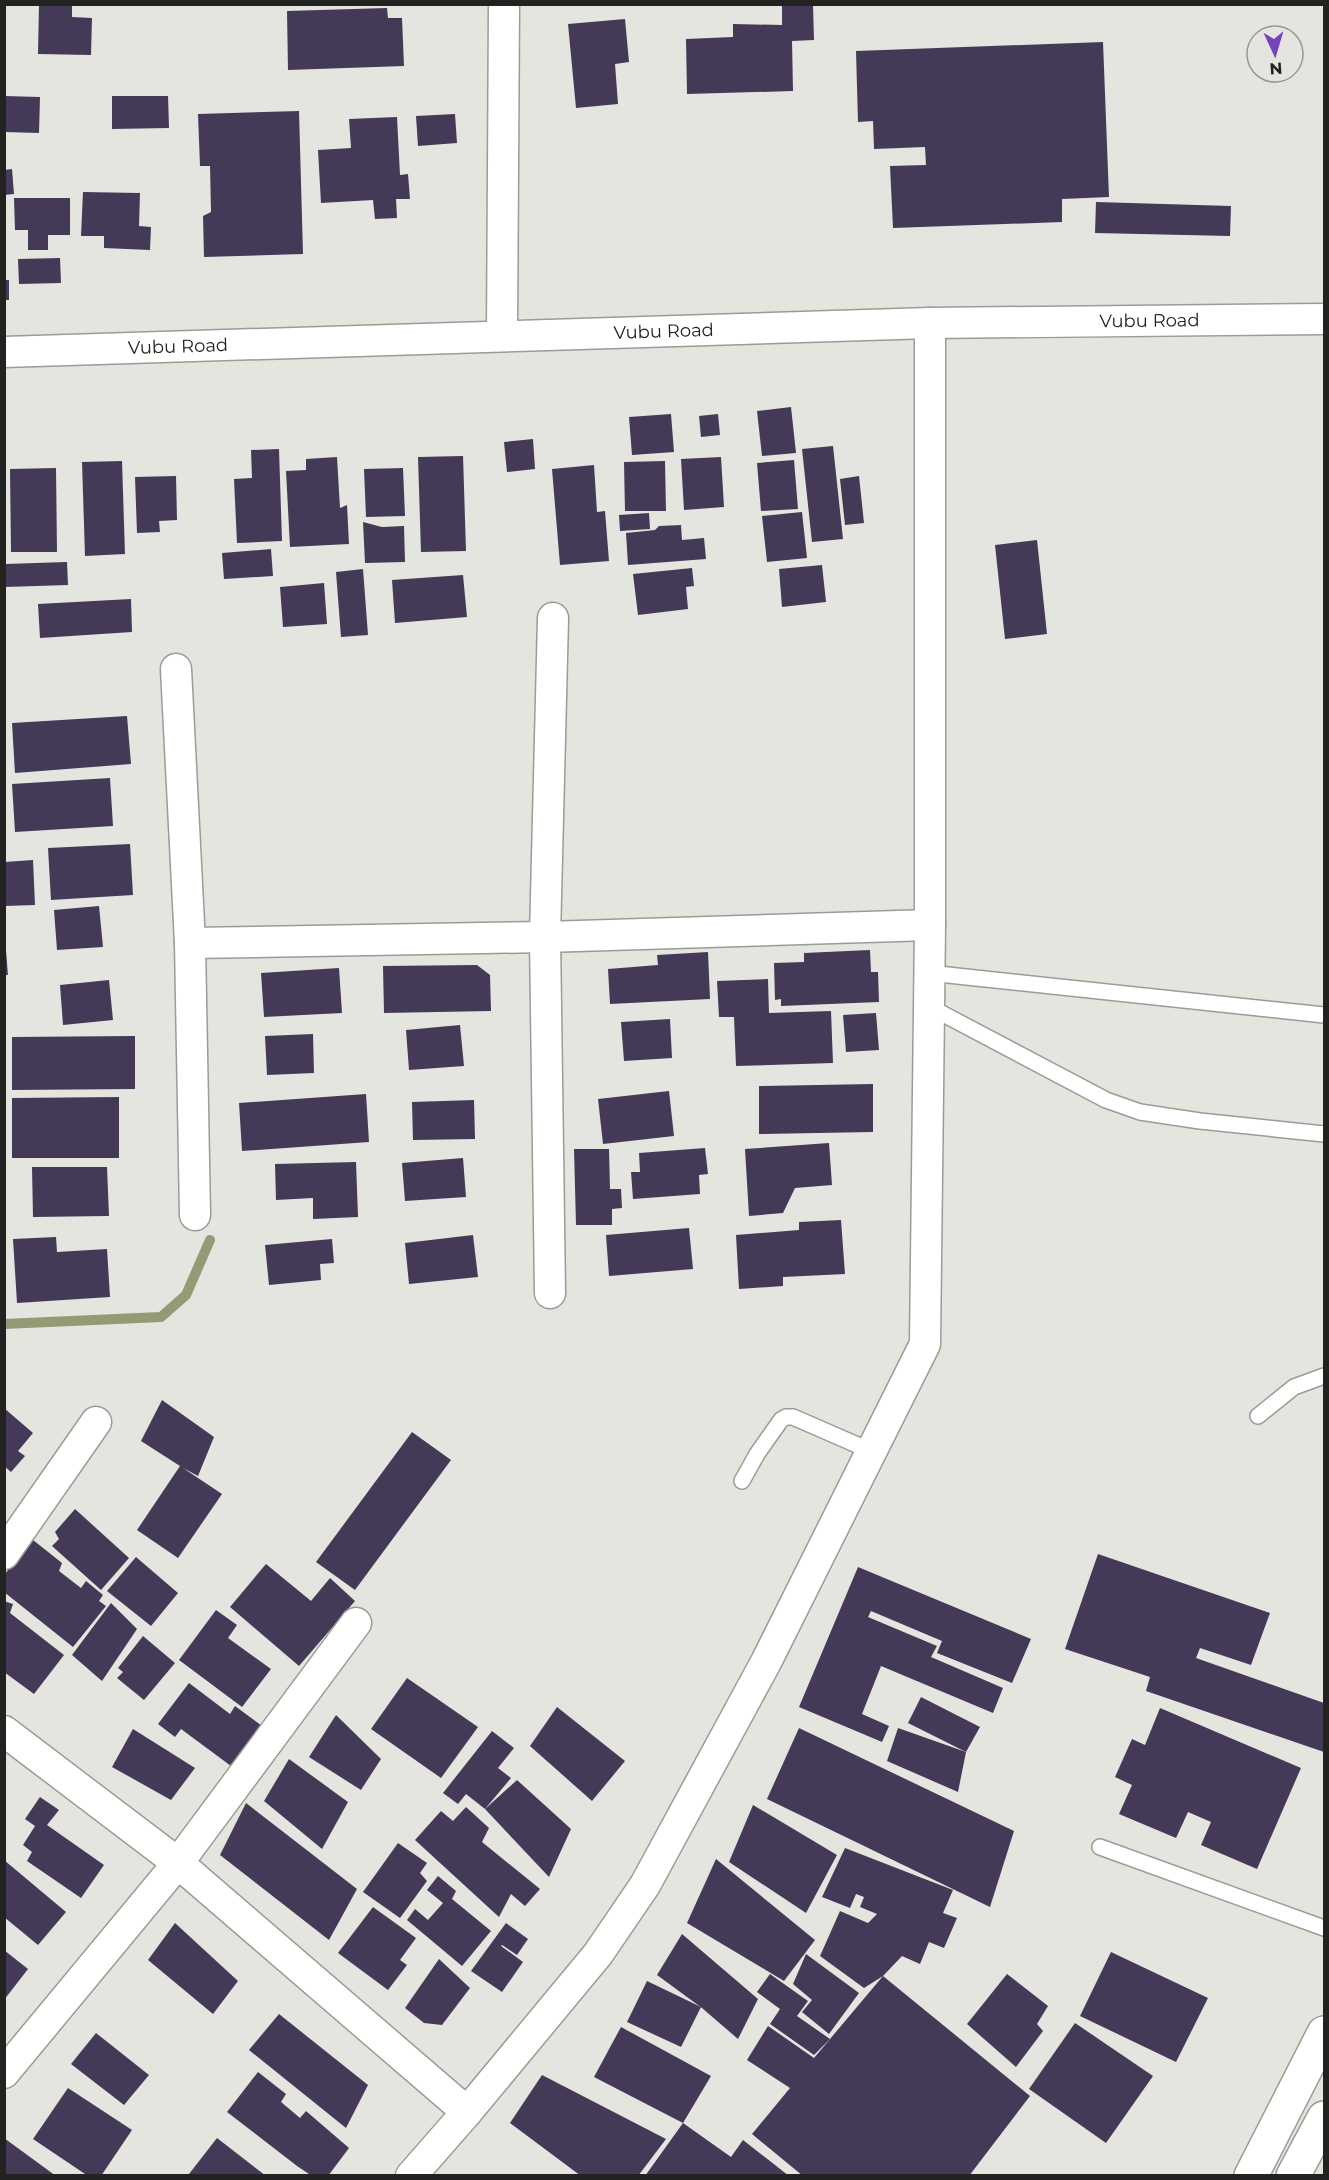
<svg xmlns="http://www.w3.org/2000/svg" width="1329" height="2180" font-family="Montserrat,sans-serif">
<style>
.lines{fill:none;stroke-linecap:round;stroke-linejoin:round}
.stream{stroke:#929a76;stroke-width:10}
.building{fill:#443a58}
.service-casing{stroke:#9a9c96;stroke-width:18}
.minor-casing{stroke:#9a9c96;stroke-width:33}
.primary-casing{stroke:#9a9c96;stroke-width:36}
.service{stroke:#fff;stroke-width:15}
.minor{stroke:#fff;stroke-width:30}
.primary{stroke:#fff;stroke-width:33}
.labels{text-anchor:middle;stroke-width:6;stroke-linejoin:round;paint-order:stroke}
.street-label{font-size:18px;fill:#222321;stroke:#e3e5de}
</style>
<rect width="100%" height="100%" fill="#e3e5de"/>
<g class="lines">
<path class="stream" d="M4,1324L161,1317L186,1295L210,1240"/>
</g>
<g class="building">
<path d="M39,4H72V17L92,18L91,55L38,54Z"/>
<path d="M782,4H813L814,40L792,41L793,91L687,94L686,39L733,37V24L782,25Z"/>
<path d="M387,8L388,18H402L404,66L288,70L287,11Z"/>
<path d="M625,19L629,62L615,64L618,104L576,108L568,24Z"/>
<path d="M1103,42L1109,197L1062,199V222L893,228L890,166L926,165L925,147L874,149L873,121L858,122L856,51Z"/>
<path d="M4,96L40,97L39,133L4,132Z"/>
<path d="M112,96H168L169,128L112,129Z"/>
<path d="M299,111L303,254L204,257L203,216L211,212L210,166H200L198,114Z"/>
<path d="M455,114L457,143L418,146L416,116Z"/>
<path d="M397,117L400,175L408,174L410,199H396L397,218L375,219L373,200L321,203L318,150L351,148L349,119Z"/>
<path d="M12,169L14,194L4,195V170Z"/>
<path d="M83,192L140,193L139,226L151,227L150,250L104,248V236H81Z"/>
<path d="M14,198H70V235H48V250H28V230H15Z"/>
<path d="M1096,202L1231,206L1230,236L1095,233Z"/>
<path d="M60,258L61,283L19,284L18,259Z"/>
<rect x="4" y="280" width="5" height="20"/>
<path d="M791,407L796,453L762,456L757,411Z"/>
<path d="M671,414L674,452L632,455L629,417Z"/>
<path d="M718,414L720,435L701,437L699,416Z"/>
<path d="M533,439L535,469L507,472L504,442Z"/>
<path d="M833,446L843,539L812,542L802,449Z"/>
<path d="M279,449L282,541L237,543L234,479L252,478L251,450Z"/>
<path d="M463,456L466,551L421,552L418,457Z"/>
<path d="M337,457L340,508L347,505L349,544L290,547L286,471L306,470V459Z"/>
<path d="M721,457L724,507L684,510L681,459Z"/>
<path d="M794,460L798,509L761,511L757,463Z"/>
<path d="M122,461L125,554L85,556L82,462Z"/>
<path d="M665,461L666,511H625L624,462Z"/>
<path d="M594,465L597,512L605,511L609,561L560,565L552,469Z"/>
<path d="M56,468L57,552H11L10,469Z"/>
<path d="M403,468L405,516L366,517L364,469Z"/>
<path d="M176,476L177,520L159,521L160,532L137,533L135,477Z"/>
<path d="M859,476L864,523L845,525L840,479Z"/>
<path d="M802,512L807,558L767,562L762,516Z"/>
<path d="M649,513L650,529L620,531L619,515Z"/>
<path d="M363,522L382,527L404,526L405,562L365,563Z"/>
<path d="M681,525L682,540L704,538L706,559L628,565L626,533L655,530L659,526Z"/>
<path d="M1037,540L1047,634L1005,639L995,545Z"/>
<path d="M271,549L273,576L224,579L222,553Z"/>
<path d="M67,562L68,585L5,587V564Z"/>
<path d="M822,565L826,602L782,607L779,569Z"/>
<path d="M692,568L694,586L686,587L688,609L638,615L633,574Z"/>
<path d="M363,569L368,635L341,637L336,572Z"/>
<path d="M463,575L467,617L395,623L392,580Z"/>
<path d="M324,583L327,624L283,627L280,587Z"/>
<path d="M131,599L132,632L40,638L38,604Z"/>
<path d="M127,716L131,764L15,773L12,723Z"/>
<path d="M110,778L113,826L15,832L12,784Z"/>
<path d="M130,844L133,895L51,900L48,848Z"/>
<path d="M33,860L35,905L5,906V862Z"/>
<path d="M99,906L103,947L57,950L54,910Z"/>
<path d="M4,950H6L8,975H4Z"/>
<path d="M870,950L871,972H878L879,1002L781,1006V999L775,1000L774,963L804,962V953Z"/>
<path d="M708,952L710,999L610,1004L608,969L658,965L657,955Z"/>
<path d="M477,965L490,975L491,1011L384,1013L383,966Z"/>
<path d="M339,968L342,1013L264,1017L261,973Z"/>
<path d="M768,979L769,1013L831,1011L833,1063L736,1066L734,1017H719L717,981Z"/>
<path d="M109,980L113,1020L63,1025L60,985Z"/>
<path d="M876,1013L879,1050L846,1052L843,1015Z"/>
<path d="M670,1019L672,1058L624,1061L621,1022Z"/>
<path d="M460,1025L464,1066L409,1070L406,1030Z"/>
<path d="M313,1034L314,1073L267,1075L265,1036Z"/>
<path d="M135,1036V1089L12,1090V1037Z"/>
<path d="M873,1084V1132L759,1134V1086Z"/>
<path d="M669,1091L674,1136L603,1144L598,1099Z"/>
<path d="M366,1094L369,1142L242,1151L239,1103Z"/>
<path d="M119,1097V1158H12V1098Z"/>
<path d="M474,1100L475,1139L413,1140L412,1102Z"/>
<path d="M829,1143L832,1185L795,1188L783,1213L749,1216L745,1149Z"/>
<path d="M705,1148L708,1174L699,1175L700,1194L633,1199L631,1172H640L639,1153Z"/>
<path d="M574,1149H609L610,1189H621L622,1208L612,1209V1225H576Z"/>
<path d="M463,1158L466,1197L405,1201L402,1163Z"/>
<path d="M356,1162L358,1217L313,1219V1198L276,1200L275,1164Z"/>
<path d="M32,1167H107L109,1216L33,1217Z"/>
<path d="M841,1220L845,1274L783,1277V1286L739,1289L736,1235L799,1230V1222Z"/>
<path d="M689,1228L693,1269L609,1276L606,1235Z"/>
<path d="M473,1235L478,1277L409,1284L405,1243Z"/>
<path d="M56,1237L57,1252L107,1249L110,1297L17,1303L13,1239Z"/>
<path d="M332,1239L334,1263L320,1264L321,1280L269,1285L265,1245Z"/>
<path d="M162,1400L214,1437L198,1476L183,1468L222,1494L178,1558L137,1530L180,1466L141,1441Z"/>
<path d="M4,1408L33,1433L18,1451L25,1456L11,1472L4,1466Z"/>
<path d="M412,1432L451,1460L355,1590L316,1562Z"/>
<path d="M75,1509L129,1558L101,1590L52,1546L59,1539L55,1532Z"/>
<path d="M33,1540L62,1563L59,1571L81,1588L86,1581L103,1595L99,1601L106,1606L73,1647L4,1592V1575Z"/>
<path d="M1098,1554L1270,1613L1251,1665L1200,1648L1196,1658L1324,1703V1752L1146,1691L1150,1677L1065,1649Z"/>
<path d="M136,1557L178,1593L151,1626L107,1591Z"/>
<path d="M266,1564L311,1601L330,1578L355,1601L299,1666L230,1607Z"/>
<path d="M858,1567L1031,1639L1012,1683L937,1653L942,1641L871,1611L868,1617L937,1646L931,1657L1003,1688L993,1713L881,1666L862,1714L889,1726L882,1742L799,1707Z"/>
<path d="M4,1601L13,1604L10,1613L64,1655L34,1694L4,1672Z"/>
<path d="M111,1603L137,1629L102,1681L72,1655Z"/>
<path d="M216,1610L237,1625L228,1638L271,1669L242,1707L179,1660Z"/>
<path d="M143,1636L175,1663L144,1700L117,1678L123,1672L118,1668Z"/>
<path d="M407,1678L478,1727L441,1778L371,1729Z"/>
<path d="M189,1683L230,1714L235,1706L262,1726L231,1766L181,1729L175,1737L158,1724Z"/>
<path d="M921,1697L980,1727L966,1752L908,1723Z"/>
<path d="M557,1707L625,1761L592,1801L530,1746Z"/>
<path d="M1160,1708L1301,1768L1257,1869L1201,1845L1211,1822L1188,1812L1176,1838L1119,1814L1132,1785L1115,1777L1132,1739L1145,1745Z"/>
<path d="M336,1715L381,1759L361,1790L309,1757Z"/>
<path d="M799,1728L1014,1831L990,1907L767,1799Z"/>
<path d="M898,1728L966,1752L958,1792L887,1761Z"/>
<path d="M133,1729L195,1768L171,1800L112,1767Z"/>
<path d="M492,1731L514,1748L498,1768L511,1778L485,1809L517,1780L571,1829L549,1877L485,1809L466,1794L458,1804L443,1793Z"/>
<path d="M289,1759L348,1802L322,1849L264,1801Z"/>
<path d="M40,1797L59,1810L47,1825L104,1865L81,1898L27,1861L32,1852L23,1845L35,1826L25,1819Z"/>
<path d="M246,1803L357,1889L329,1940L220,1855Z"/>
<path d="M753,1805L837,1855L806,1913L729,1862Z"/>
<path d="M466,1807L489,1828L482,1842L540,1889L525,1906L511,1894L499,1917L415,1840L441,1811L453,1821Z"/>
<path d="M398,1843L427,1863L420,1873L427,1881L400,1918L363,1892Z"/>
<path d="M845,1848L953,1890L943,1913L957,1918L944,1948L929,1942L920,1964L902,1956L883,1976L1030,2096L969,2176H803L752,2134L790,2088L747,2060L768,2026L814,2058L883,1976L864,1988L820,1956L840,1911L868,1923L877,1914L860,1907L864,1897L856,1894L850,1908L822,1897Z"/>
<path d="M716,1859L815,1940L784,1981L687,1923Z"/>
<path d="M4,1860L66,1912L38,1945L4,1917Z"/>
<path d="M438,1876L456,1891L452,1899L491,1931L462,1966L407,1920L415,1909L428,1920L443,1903L427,1890Z"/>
<path d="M373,1907L416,1938L400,1960L407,1965L388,1990L338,1953Z"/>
<path d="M175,1923L238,1981L213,2014L148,1960Z"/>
<path d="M506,1923L528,1939L517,1955L502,1945L501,1946L523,1962L502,1992L471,1971Z"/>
<path d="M682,1934L758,1999L738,2039L702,2008L657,1975Z"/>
<path d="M4,1950L28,1969L4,2000Z"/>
<path d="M1111,1952L1208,1998L1176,2062L1080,2016Z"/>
<path d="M806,1954L859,1993L829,2034L802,2012L812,2000L793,1984Z"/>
<path d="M439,1959L470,1988L442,2025L424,2023L405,2008Z"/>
<path d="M770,1974L808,2001L797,2016L830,2039L814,2055L770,2024L780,2009L757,1992Z"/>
<path d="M1007,1974L1048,2006L1037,2024L1043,2031L1016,2067L967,2024Z"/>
<path d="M647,1981L701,2007L681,2047L627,2022Z"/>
<path d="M279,2014L368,2085L346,2128L249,2050Z"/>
<path d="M1075,2023L1153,2076L1106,2143L1029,2089Z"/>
<path d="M621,2027L711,2076L683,2123L594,2077Z"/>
<path d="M96,2033L149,2075L124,2105L71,2064Z"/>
<path d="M258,2072L286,2094L281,2102L300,2118L306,2111L349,2148L328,2176H312L297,2166L227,2112Z"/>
<path d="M542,2075L666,2139L638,2176H581L510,2123Z"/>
<path d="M68,2088L132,2130L101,2176H88L33,2139Z"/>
<path d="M683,2123L731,2157L743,2140L789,2176H645Z"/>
<path d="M4,2138L56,2176H4Z"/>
<path d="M217,2138L266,2176H191L189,2174Z"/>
</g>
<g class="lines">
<g class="service-casing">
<g id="service">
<path d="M929,973L1324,1015"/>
<path d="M928,1006L1106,1100L1140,1112L1200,1121L1324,1134"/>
<path d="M1258,1416L1294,1387L1324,1376"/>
<path d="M742,1481L757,1454L781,1420L786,1417H793L871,1451"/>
<path d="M1100,1847L1324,1928"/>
</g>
</g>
<g class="minor-casing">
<g id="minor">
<path d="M502,335L504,4"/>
<path id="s1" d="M4,352L930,323L1324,319"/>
<path d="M176,669L190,943L195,1215"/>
<path d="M190,943L545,937L930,925"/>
<path d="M550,1293L545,937L553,618"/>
<path d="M4,1554L96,1422"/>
<path d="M4,1731L178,1863L467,2112"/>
<path d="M4,2073L178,1863L356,1623"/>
<path d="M411,2176L467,2112L598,1954L645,1885L766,1662L925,1344L930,925V323"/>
</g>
</g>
<g class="primary-casing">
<g id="primary">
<path d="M1251,2176L1324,2033"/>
<path d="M1293,2176L1324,2118"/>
</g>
</g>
<use href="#service" class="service"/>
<use href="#minor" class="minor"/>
<use href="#primary" class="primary"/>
</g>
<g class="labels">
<g class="street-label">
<text dy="6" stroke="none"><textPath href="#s1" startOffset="1146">Vubu Road</textPath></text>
<text dy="6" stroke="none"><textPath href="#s1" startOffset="660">Vubu Road</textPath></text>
<text dy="6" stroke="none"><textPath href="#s1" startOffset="174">Vubu Road</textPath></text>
</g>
</g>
<rect width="1329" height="2180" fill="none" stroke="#222321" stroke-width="12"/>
<g transform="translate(1275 54) rotate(176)"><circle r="28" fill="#e3e5de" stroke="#969792" stroke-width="1.5"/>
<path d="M0-4.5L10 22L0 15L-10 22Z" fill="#7544bb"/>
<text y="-9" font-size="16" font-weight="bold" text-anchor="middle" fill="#222321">N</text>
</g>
</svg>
